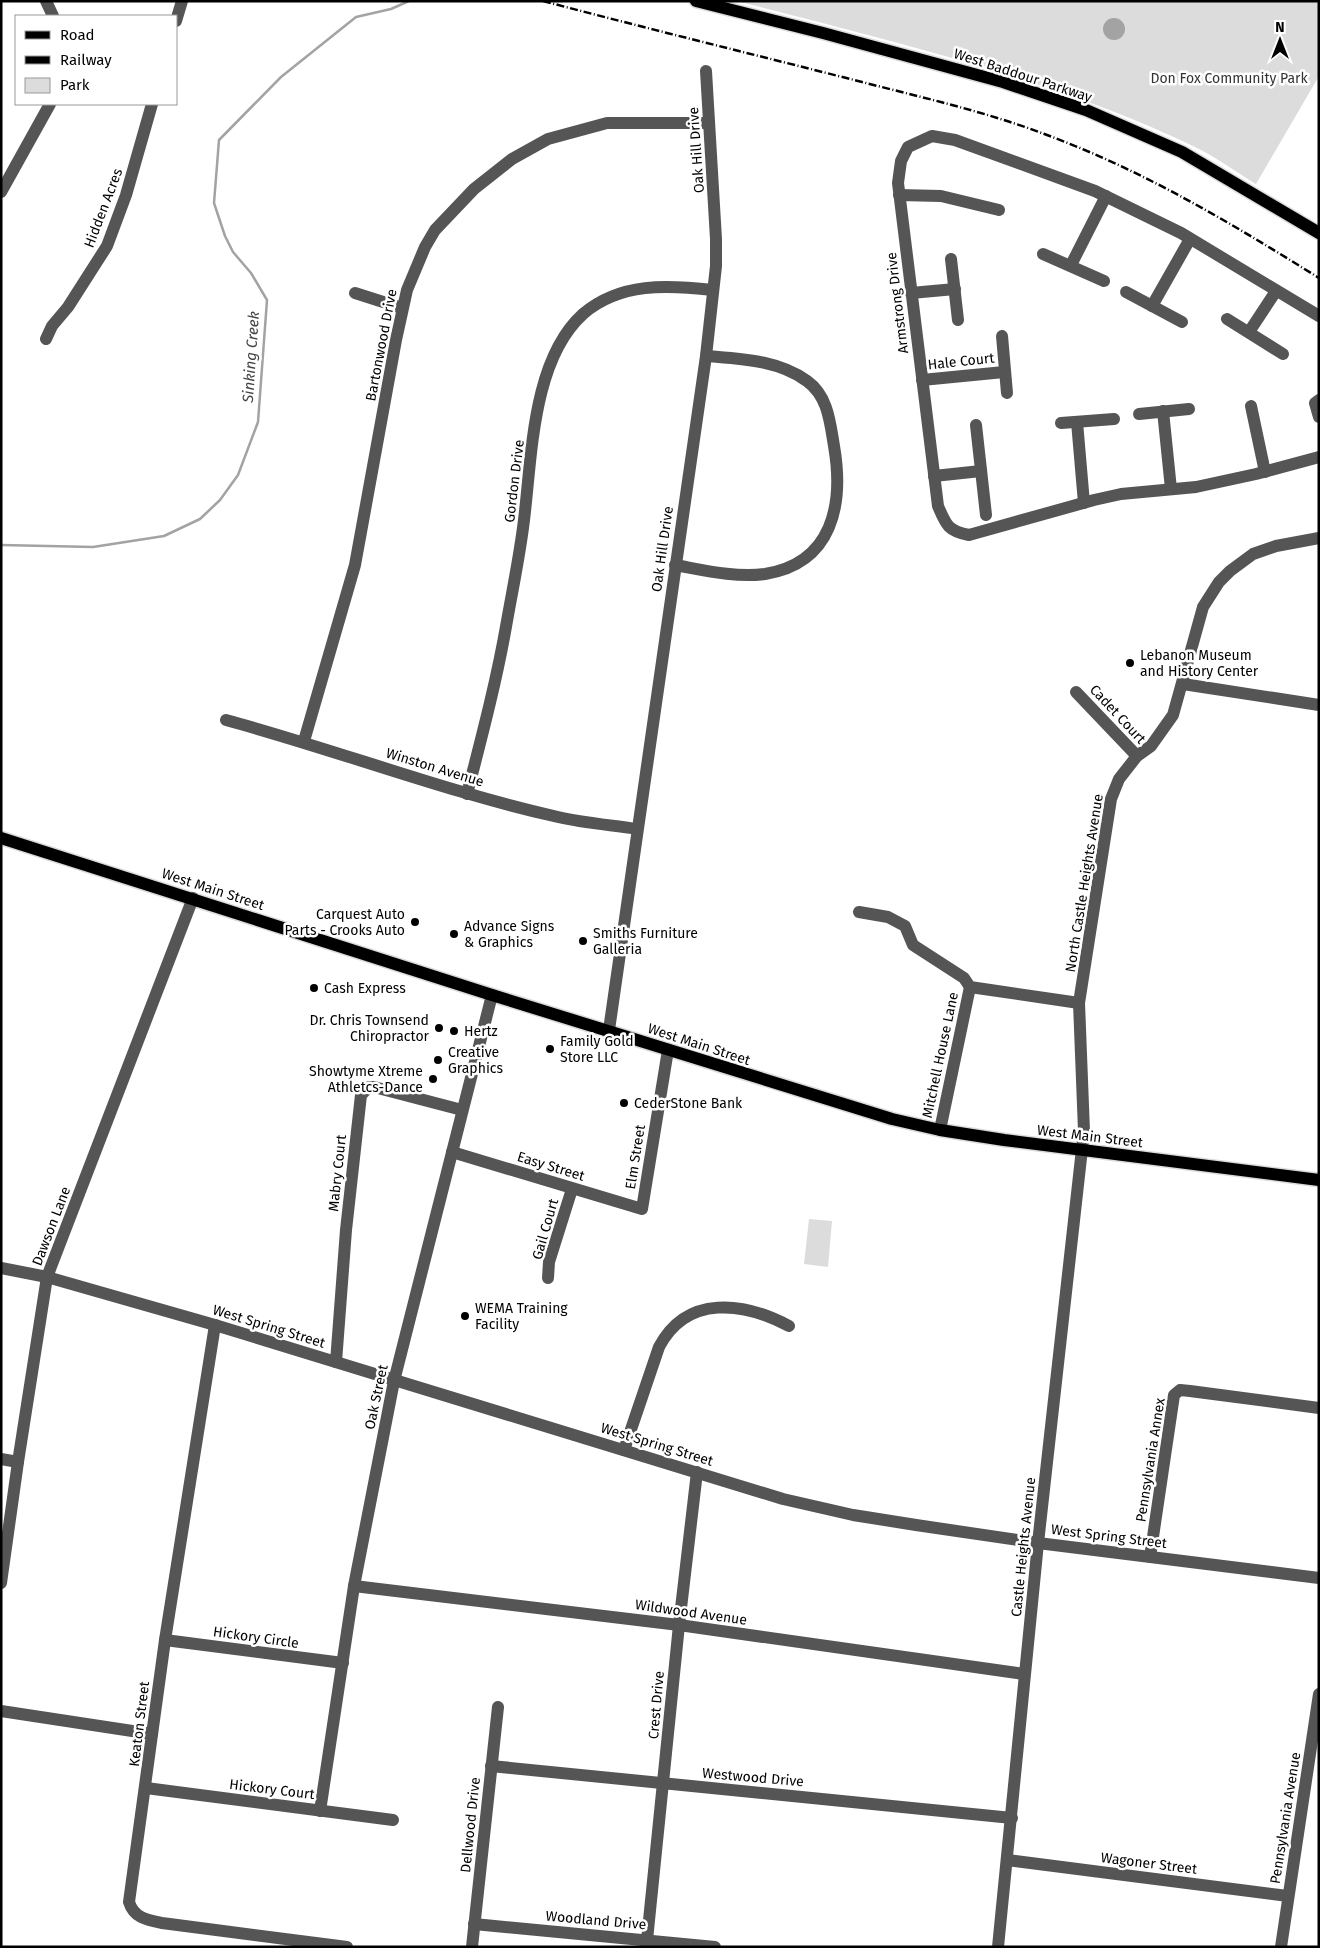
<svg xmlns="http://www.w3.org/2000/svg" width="1320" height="1948" font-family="'Fira Sans',sans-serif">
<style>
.green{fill:#dcdcdc}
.water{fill:#a3a3a3}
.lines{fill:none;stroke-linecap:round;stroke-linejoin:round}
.stream{stroke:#a3a3a3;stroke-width:2.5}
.major-casing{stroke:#dbdbdb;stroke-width:15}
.minor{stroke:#555;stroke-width:12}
.major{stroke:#000;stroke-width:12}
.rail{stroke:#000;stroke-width:2.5;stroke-dasharray:8 2.5 1 2.5;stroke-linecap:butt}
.poi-dot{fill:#000;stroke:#fff;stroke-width:2}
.labels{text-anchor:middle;stroke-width:5;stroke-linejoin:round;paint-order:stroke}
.street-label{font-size:14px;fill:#000;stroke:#fff}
.park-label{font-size:14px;fill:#333;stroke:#fff}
.poi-label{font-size:14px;fill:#000;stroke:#fff;text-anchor:start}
.water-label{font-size:15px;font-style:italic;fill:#444;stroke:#fff}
</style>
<rect width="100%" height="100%" fill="#fff"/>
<g class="green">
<path d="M737,1H1319V76L1256,184C1236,172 1216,157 1195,147C1050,77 892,42 737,1Z"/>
<path d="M809,1219L832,1221L828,1267L804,1264Z"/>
</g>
<circle class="water" cx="1114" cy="29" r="11"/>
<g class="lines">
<path class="stream" d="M1,545L93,547L164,536L200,519L220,500L238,475L258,422L267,300L251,273L233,252L225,236L214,203L219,140L281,77L356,17L391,9L409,1"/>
<g class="major-casing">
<g id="major">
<path d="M696,1L823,33L1003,82L1086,110L1182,152L1319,233"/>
<path d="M1,838L492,995L892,1119L940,1130L1004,1140L1319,1180"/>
</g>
</g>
<g class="minor">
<path d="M46,1L53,16"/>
<path d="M176,21L182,1"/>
<path d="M1,192L50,104"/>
<path d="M899,195L941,196L999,210"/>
<path d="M1043,254L1104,281"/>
<path d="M951,259L958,320"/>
<path d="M1071,265L1106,196"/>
<path d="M1126,292L1182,322"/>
<path d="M355,293L402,308"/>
<path d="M911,293L955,289"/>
<path d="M1152,306L1190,239"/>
<path d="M1319,316L1181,233L1095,191L955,140L932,136L908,147L901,161L898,183L938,506C946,525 948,531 969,535L1094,500L1121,494L1196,487L1256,474L1319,457"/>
<path d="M1227,319L1283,354"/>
<path d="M1249,332L1276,291"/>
<path d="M1002,336L1007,393"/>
<path d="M46,339L52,326L68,307L107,246L126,195L152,104"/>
<path d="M922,380L1004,372"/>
<path d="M1319,400L1315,403L1319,417"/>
<path d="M1251,406L1265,472"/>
<path d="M1163,411L1171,489"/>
<path d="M1139,414L1189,409"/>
<path d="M1077,422L1084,503"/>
<path d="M1061,423L1114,419"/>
<path d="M976,425L986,515"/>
<path d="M934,476L981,471"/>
<path d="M675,565C703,570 735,578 765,574C833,563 844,504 834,446C830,422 828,396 807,381C778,360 741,359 706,356"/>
<path d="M1183,684L1319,705"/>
<path d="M1076,692L1137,756"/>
<path d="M226,720C337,750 446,792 558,817C584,823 611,825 637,829"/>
<path d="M304,741L355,565L396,340L407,290L425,247L435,230L474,189L512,159L548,139L607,123H709"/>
<path d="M467,794C482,736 497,679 507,621C513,587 520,554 524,520C532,456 532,360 583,314C620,282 668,285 713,290"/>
<path d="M859,912L888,917L905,926L913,945L964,978L970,987L1079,1003"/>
<path d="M609,1030L706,356L716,266V239L706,71"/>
<path d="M940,1130L970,987"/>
<path d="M452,1152L642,1209L668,1050"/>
<path d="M1,1268L47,1277L215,1325L783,1499L853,1515L916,1525L1038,1543L1319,1578"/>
<path d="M548,1278L549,1262L572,1189"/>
<path d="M215,1325L165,1640L129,1902C134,1918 147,1920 162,1923L347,1947"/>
<path d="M336,1362L346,1230L361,1095L369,1087H374L462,1110"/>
<path d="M624,1450L659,1347C687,1294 744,1302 789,1326"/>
<path d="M1,1459L18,1462"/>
<path d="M1150,1557L1174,1395L1180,1390L1190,1391L1319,1408"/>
<path d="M1,1583L18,1462L47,1277L193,898"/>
<path d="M354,1586L679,1625L1024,1674"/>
<path d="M165,1640L343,1663"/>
<path d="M1,1711L152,1734"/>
<path d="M491,1766L1012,1818"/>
<path d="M146,1788L393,1820"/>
<path d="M320,1811L354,1586L394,1381L492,995"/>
<path d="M1007,1860L1288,1896"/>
<path d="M474,1924L715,1947"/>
<path d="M647,1940L679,1625L697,1472"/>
<path d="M472,1947L498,1707"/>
<path d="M998,1947L1038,1543L1084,1131L1079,1003L1111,799L1119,779L1137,756L1151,746L1173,715L1203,607L1219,582L1230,571L1253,554L1276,546L1319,538"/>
<path d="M1281,1947L1319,1694"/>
</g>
<use href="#major" class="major"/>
<path class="rail" d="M543,1C649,29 756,55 862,82C924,98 987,112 1047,135C1144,171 1231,223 1319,278"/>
</g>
<g class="poi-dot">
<circle cx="1130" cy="663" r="5"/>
<circle cx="415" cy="922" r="5"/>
<circle cx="454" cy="934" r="5"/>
<circle cx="583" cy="941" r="5"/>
<circle cx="314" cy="988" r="5"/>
<circle cx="439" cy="1028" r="5"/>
<circle cx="454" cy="1031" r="5"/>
<circle cx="550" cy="1049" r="5"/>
<circle cx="438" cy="1060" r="5"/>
<circle cx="433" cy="1079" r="5"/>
<circle cx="624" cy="1103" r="5"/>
<circle cx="465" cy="1316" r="5"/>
</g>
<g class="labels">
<g class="street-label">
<text transform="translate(1023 75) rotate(18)" y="5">West Baddour Parkway</text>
<text transform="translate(696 150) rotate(-94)" y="5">Oak Hill Drive</text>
<text transform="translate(103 208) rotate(-69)" y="5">Hidden Acres</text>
<text transform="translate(897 303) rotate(-97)" y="5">Armstrong Drive</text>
<text transform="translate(381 345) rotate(-79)" y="5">Bartonwood Drive</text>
<text transform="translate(961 361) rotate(-6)" y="5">Hale Court</text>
<text transform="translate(514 481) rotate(-83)" y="5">Gordon Drive</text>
<text transform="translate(662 549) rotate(-82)" y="5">Oak Hill Drive</text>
<text transform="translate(1118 714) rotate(47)" y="5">Cadet Court</text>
<text transform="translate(435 767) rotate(17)" y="5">Winston Avenue</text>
<text transform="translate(1084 883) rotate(-81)" y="5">North Castle Heights Avenue</text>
<text transform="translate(213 889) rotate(18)" y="5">West Main Street</text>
<text transform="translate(699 1044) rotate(18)" y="5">West Main Street</text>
<text transform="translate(940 1055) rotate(-78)" y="5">Mitchell House Lane</text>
<text transform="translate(1090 1136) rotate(7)" y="5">West Main Street</text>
<text transform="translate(635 1157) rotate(-81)" y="5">Elm Street</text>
<text transform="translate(551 1166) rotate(17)" y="5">Easy Street</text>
<text transform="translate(337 1173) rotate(-84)" y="5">Mabry Court</text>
<text transform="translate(51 1226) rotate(-69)" y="5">Dawson Lane</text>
<text transform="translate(545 1229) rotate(-74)" y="5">Gail Court</text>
<text transform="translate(269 1326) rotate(17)" y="5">West Spring Street</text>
<text transform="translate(376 1397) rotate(-78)" y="5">Oak Street</text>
<text transform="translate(657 1444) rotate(17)" y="5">West Spring Street</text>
<text transform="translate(1150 1460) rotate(-81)" y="5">Pennsylvania Annex</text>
<text transform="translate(1109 1536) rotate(7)" y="5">West Spring Street</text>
<text transform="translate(1023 1547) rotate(-84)" y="5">Castle Heights Avenue</text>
<text transform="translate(691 1612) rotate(8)" y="5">Wildwood Avenue</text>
<text transform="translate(256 1637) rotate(8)" y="5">Hickory Circle</text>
<text transform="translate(656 1705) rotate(-85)" y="5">Crest Drive</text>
<text transform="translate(139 1724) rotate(-83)" y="5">Keaton Street</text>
<text transform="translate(753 1777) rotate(5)" y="5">Westwood Drive</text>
<text transform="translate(272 1789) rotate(7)" y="5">Hickory Court</text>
<text transform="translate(1285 1818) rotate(-81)" y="5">Pennsylvania Avenue</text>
<text transform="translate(470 1825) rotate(-84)" y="5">Dellwood Drive</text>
<text transform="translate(1149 1863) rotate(7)" y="5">Wagoner Street</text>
<text transform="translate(596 1920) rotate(5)" y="5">Woodland Drive</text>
</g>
<g class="park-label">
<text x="1229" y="83">Don Fox Community Park</text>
</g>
<g class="poi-label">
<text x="1140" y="660">Lebanon Museum<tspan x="1140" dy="16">and History Center</tspan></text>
<text x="405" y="919" text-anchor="end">Carquest Auto<tspan x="405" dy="16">Parts - Crooks Auto</tspan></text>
<text x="464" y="931">Advance Signs<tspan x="464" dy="16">&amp; Graphics</tspan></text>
<text x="593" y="938">Smiths Furniture<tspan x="593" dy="16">Galleria</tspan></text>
<text x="324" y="993">Cash Express</text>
<text x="429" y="1025" text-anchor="end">Dr. Chris Townsend<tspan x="429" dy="16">Chiropractor</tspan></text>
<text x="464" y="1036">Hertz</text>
<text x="560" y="1046">Family Gold<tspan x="560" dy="16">Store LLC</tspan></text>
<text x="448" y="1057">Creative<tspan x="448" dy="16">Graphics</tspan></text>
<text x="423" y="1076" text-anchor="end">Showtyme Xtreme<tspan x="423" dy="16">Athletcs-Dance</tspan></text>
<text x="634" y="1108">CederStone Bank</text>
<text x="475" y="1313">WEMA Training<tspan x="475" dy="16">Facility</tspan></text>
</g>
<g class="water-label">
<text transform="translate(251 357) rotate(-86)" y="5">Sinking Creek</text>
</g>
</g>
<rect width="1320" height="1948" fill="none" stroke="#000000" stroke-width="5"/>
<rect x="15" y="15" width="162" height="90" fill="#ffffff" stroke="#999999"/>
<rect x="25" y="31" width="25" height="8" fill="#000000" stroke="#999999"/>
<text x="60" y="40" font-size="15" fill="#000000">Road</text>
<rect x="25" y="56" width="25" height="8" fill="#000000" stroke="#999999"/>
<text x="60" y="65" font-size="15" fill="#000000">Railway</text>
<rect x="25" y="78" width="25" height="15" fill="#dcdcdc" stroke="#999999"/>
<text x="60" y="90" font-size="15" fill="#000000">Park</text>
<g transform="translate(1280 40)" stroke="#ffffff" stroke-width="4" paint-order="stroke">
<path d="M0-4L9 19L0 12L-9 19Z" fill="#000000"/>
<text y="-8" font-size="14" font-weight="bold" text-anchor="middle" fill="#000000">N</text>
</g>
</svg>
